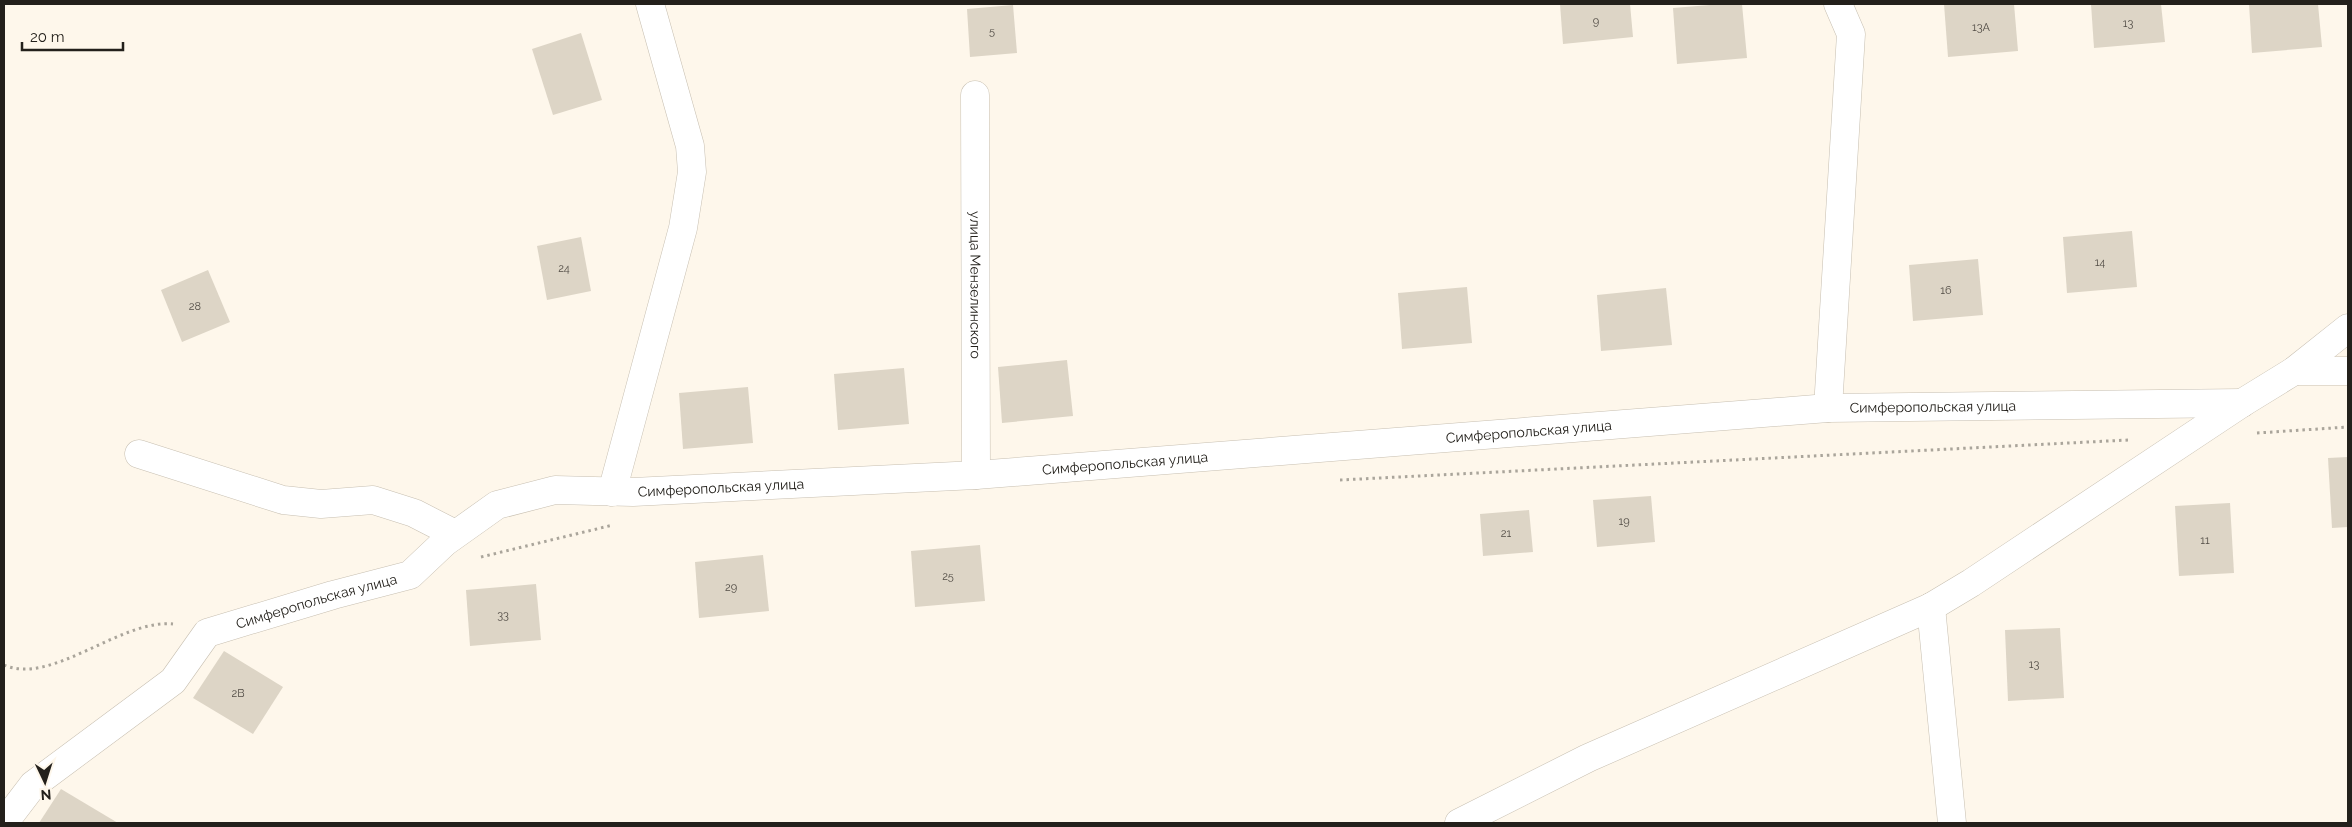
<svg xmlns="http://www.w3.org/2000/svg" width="2352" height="827" font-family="Raleway,sans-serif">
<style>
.building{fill:#ddd5c6}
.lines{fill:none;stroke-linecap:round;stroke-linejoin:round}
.minor-casing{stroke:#c7bfb1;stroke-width:29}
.path{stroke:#aaa59b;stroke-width:3;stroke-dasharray:2.5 4;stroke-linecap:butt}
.minor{stroke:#fff;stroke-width:28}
.labels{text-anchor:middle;stroke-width:4;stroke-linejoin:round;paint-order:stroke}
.number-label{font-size:11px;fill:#524d46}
.street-label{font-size:14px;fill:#23201b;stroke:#fef7eb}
</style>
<rect width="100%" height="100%" fill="#fef7eb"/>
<g class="building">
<path d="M1560,4H1630L1633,37L1563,44Z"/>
<path d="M1722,4H1742L1747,58L1677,64L1673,8Z"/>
<path d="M1944,4H2014L2018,51L1948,57Z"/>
<path d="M2091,4H2161L2165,42L2094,48Z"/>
<path d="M2249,4H2318L2322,47L2252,53Z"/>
<path d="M1013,5L1017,53L970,57L967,9Z"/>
<path d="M581,33L602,100L553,115L532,49Z"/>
<path d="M2132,231L2137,287L2067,293L2063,237Z"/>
<path d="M581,237L591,291L547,300L537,246Z"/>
<path d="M1978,259L1983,315L1913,321L1909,265Z"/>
<path d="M208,270L230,322L182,342L161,290Z"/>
<path d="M1467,287L1472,343L1402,349L1398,293Z"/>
<path d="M1666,288L1672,345L1601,351L1597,295Z"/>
<path d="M1067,360L1073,416L1002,423L998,367Z"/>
<path d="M904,368L909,424L838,430L834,374Z"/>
<path d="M748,387L753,443L683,449L679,393Z"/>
<path d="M2348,457V527L2332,528L2328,458Z"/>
<path d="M1651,496L1655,542L1597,547L1593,500Z"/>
<path d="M2230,503L2234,573L2179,576L2175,506Z"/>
<path d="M1529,510L1533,552L1483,556L1480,514Z"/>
<path d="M980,545L985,601L915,607L911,551Z"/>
<path d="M763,555L769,611L699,618L695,562Z"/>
<path d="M536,584L541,640L470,646L466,590Z"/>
<path d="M2060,628L2064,698L2008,701L2005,630Z"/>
<path d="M224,651L283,687L253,734L193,698Z"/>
<path d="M61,789L118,823H39Z"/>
</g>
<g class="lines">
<g class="minor-casing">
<g id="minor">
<path id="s1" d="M975,95L976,475"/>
<path d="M2294,371H2348"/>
<path d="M1828,408L1851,34L1838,4"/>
<path d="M139,454L283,500L321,504L373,500L414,513L455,534"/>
<path d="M612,492L683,228L692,172L690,146L650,4"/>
<path d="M1931,607L1952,823"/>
<path id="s2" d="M4,823L33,785L173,681L207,633L333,595L410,575L445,542L497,505L555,490L633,492L976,475L1828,408L2242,403"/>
<path d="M1459,823L1588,758L1931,607L1971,583L2242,403L2294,371L2348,328"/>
</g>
</g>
<g class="path">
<path d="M2257,433L2348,427"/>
<path d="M1340,480L2128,440"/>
<path d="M481,557L613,525"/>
<path d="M4,665C52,686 120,619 173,624"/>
</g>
<use href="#minor" class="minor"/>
</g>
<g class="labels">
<g class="number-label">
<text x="1596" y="25">9</text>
<text x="2128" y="27">13</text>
<text x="1981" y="31">13А</text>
<text x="992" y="35">5</text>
<text x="2100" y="266">14</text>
<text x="564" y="272">24</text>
<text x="1946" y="294">16</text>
<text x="195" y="310">28</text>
<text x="1624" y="525">19</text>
<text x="1506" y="537">21</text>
<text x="2205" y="544">11</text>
<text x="948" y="580">25</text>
<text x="731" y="591">29</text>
<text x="503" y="619">33</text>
<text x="2034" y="668">13</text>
<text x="238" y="697">2В</text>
</g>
<g class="street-label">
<text dy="5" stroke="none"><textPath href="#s1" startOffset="190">улица Мензелинского</textPath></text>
<text dy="5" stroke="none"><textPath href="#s2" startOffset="2045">Симферопольская улица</textPath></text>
<text dy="5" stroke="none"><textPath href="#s2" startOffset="1640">Симферопольская улица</textPath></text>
<text dy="5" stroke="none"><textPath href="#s2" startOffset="1235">Симферопольская улица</textPath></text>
<text dy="5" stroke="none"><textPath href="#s2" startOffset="830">Симферопольская улица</textPath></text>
<text dy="5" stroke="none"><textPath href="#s2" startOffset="395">Симферопольская улица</textPath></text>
</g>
</g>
<rect width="2352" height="827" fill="none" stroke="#23201b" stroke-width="10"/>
<g transform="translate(45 782) rotate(176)" stroke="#fef7eb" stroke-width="4" paint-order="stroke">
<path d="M0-4L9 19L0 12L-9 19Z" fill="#23201b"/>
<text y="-8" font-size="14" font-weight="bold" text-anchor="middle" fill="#23201b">N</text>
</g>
<path d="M22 42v8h101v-8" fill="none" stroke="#23201b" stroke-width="2.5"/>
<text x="30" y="42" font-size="15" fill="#23201b" stroke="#fef7eb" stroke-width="4" paint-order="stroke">20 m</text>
</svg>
